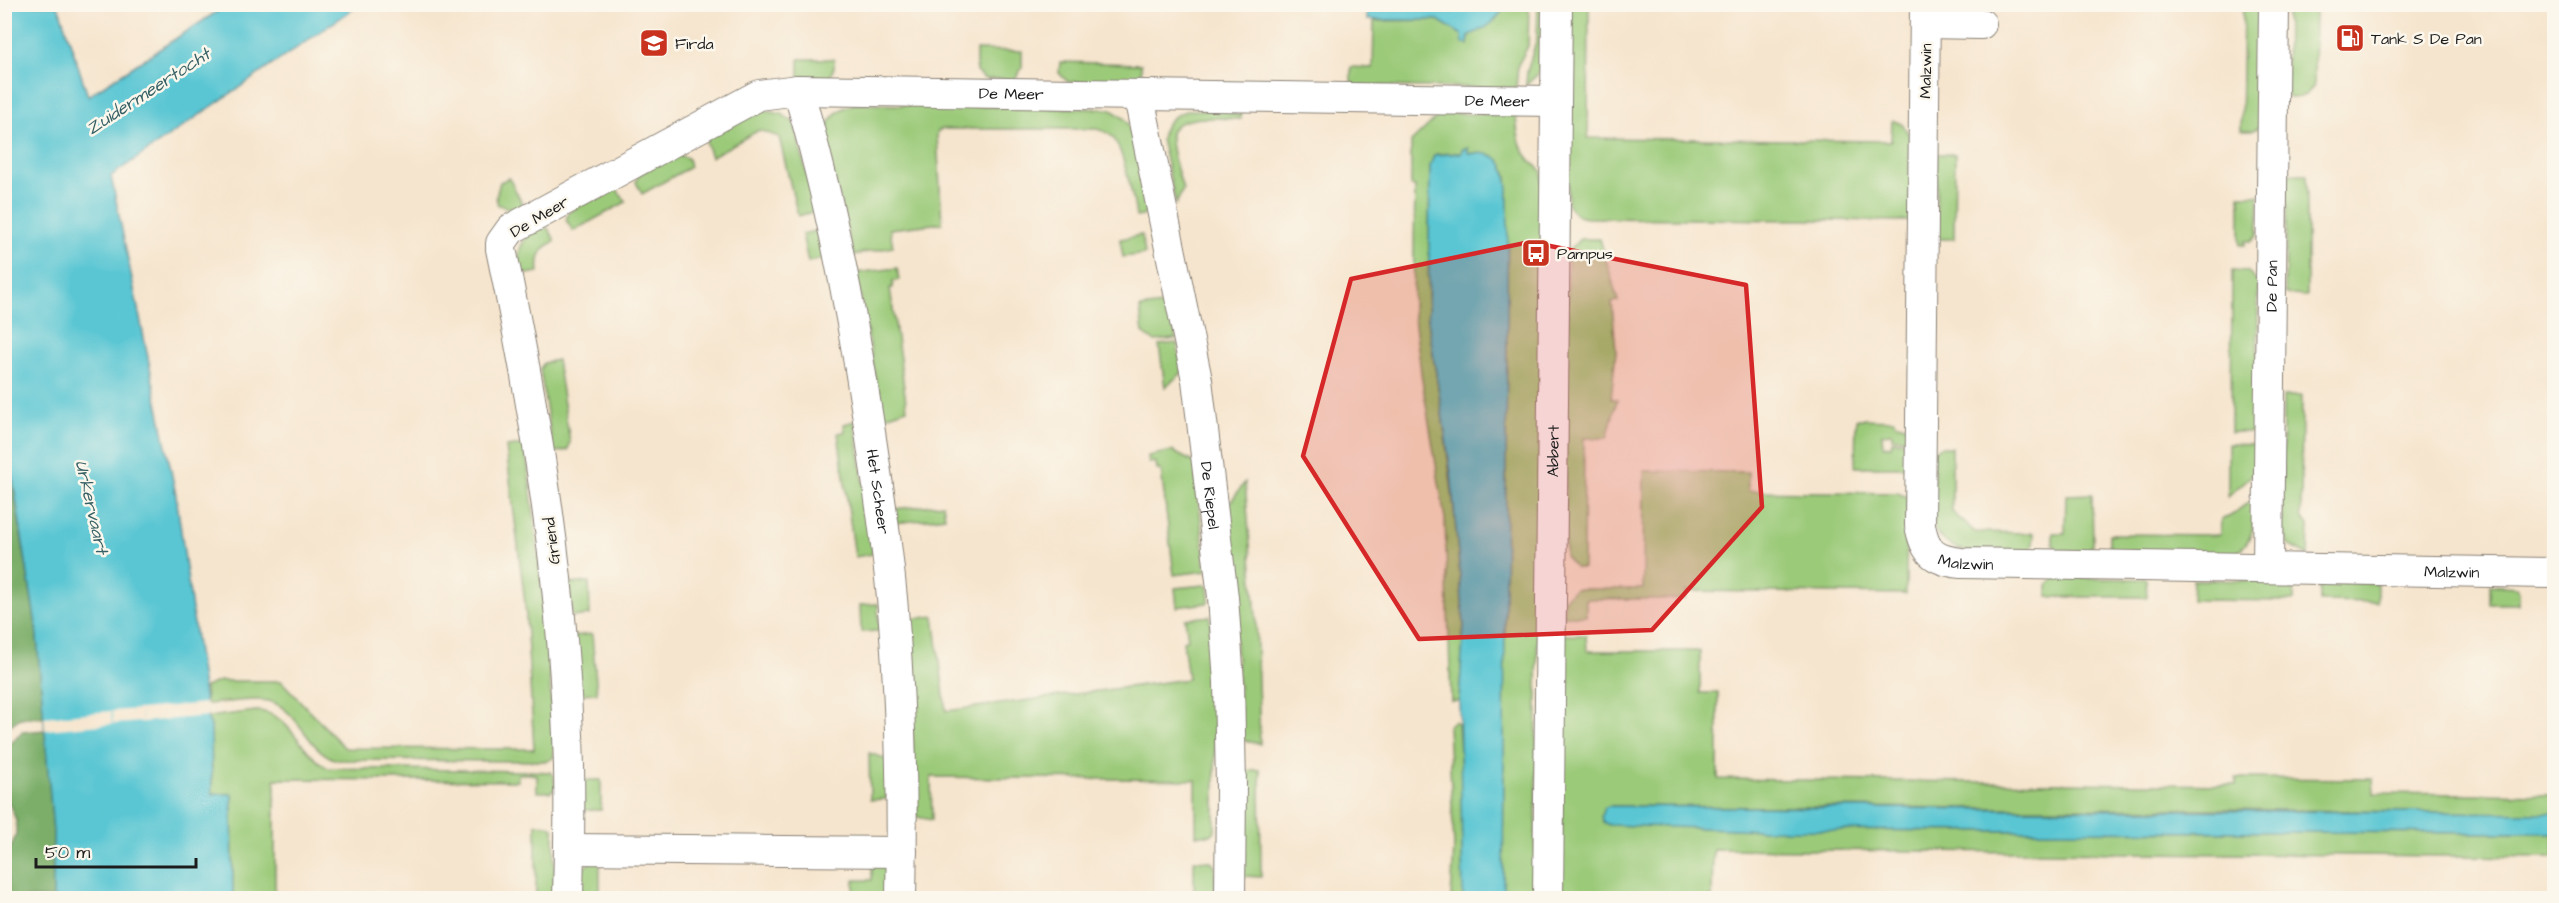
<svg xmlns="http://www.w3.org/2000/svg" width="2559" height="903" font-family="'Architects Daughter',sans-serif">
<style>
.green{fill:#9bca79;stroke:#5c734a;stroke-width:1.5}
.forest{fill:#7cae69;stroke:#4c6542;stroke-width:1.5}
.water{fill:#5ac6d3;stroke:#3b7178;stroke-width:1.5}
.pier{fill:#f6e5ce}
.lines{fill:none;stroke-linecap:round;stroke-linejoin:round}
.minor-casing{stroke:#898075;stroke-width:32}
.minor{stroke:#fff;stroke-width:30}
.marked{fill:#d62828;fill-opacity:0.2;stroke:#d62828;stroke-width:4.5;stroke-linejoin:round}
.labels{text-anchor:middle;stroke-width:5;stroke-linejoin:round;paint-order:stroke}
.poi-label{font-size:16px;fill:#1c1c1c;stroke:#fbf7ec;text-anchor:start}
.street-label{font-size:16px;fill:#1c1c1c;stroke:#fbf7ec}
.water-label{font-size:18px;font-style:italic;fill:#356065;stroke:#fbf7ec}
</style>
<rect width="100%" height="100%" fill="#fbf7ec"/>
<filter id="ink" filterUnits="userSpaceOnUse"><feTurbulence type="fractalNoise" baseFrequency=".0167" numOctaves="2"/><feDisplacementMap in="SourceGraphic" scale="12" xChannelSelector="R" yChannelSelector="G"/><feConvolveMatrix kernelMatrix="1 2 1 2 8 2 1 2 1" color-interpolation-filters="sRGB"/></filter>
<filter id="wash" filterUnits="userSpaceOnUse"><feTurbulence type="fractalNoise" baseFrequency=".008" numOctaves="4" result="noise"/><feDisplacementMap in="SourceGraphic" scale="24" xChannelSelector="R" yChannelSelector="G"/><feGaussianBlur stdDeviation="1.35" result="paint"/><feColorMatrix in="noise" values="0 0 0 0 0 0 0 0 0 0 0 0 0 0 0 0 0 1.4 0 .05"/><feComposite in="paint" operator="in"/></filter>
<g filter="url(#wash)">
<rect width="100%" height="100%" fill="#f6e5ce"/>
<g class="green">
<path d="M1505,5H1529L1528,46L1518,65L1516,88L1355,86L1351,81V67L1373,68L1374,21L1438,20L1463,35L1468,44L1469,35C1485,30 1498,20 1505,5Z"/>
<path d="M1538,5H1544L1541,67L1537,75L1526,85L1527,72L1537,38Z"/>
<path d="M1569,5H1589L1588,138L1891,141L1892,120L1902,124L1910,136V221L1587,218L1578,216L1568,206Z"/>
<path d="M2243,5H2261L2260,126L2254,130H2241Z"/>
<path d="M2287,5H2315L2314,86C2307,95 2302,98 2290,98L2286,94Z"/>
<path d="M976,50L1022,51V68L1015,79H985L976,72Z"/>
<path d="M799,59H834V67L830,77H799Z"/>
<path d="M1060,62L1141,64L1142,82H1068L1059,73Z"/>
<path d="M854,104L1110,109L1124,118L1130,127L1149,207L1143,216L1136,217C1134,200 1124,156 1116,142C1112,134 1105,131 1097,129H943L938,131L937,135L942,223L890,229L893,247L853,255L826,143C826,122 833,110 854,104Z"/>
<path d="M760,110L782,114L794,123L816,211L798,216L779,137L759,130L711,157L706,143L708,137Z"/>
<path d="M1190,110H1242L1241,119C1225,119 1172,112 1171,135C1170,152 1179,173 1183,190L1176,204L1161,139C1163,123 1175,113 1190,110Z"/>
<path d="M1437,113L1516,115C1517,139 1521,156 1542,171L1535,898H1503L1507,177C1501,153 1489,153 1468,153L1467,149H1462V153L1436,154L1430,166L1428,320L1443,419L1457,532L1464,624L1459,701H1451L1445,519L1422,380L1413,309L1415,187L1411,186V142L1437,117Z"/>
<path d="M675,154L688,158L690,167L642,194L636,182L639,174Z"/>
<path d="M1937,154H1955L1954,239H1940L1936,235Z"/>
<path d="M2290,174H2307V296L2290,295L2285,293L2287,177Z"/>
<path d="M509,178L523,205L516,210L498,205L496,197L500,182Z"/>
<path d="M615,187L626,202L573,231L566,220L569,212Z"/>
<path d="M2240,195H2259L2258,234L2251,241H2245V245H2240Z"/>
<path d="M541,227L549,229L555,241C541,248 537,257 539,272L527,274L520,271C516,249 522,237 541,227Z"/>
<path d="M820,230L826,258L808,262L802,234Z"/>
<path d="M1142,235L1145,254L1123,257L1120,239Z"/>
<path d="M1580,239H1600L1618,301L1612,302L1616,351L1611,398L1617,400L1607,438H1584L1583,568H1575L1565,556L1568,251Z"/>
<path d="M897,268L899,280L893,281V288H890L907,409L883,417L856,273Z"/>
<path d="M2232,270L2247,271L2258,283L2257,432H2231Z"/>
<path d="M1170,304L1176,339L1154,341L1143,333L1140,308Z"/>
<path d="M1177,343L1182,373L1165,387L1159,345Z"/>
<path d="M557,360L570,442L568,450L558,452L553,450L540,369L544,363Z"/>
<path d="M2283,396H2302L2301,517L2309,526L2308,556L2290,546L2282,530Z"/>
<path d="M1856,419L1895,420V423L1908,427V438H1892V433L1882,434L1883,446H1891L1892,441H1908V467H1855Z"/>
<path d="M855,421L873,554L855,557L838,433L845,432L844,424Z"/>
<path d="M2228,444L2257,445L2255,472L2228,497Z"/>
<path d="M525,445C539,549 550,652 554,757L548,761L337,760C308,752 300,712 272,702C256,697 224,703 206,704L205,687L220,681H281L345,748L534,749L525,603L506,447Z"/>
<path d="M1940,447H1952V512L1975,532L2034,533L2033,546L2027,552C1996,551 1950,561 1934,528V451Z"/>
<path d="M1172,451L1195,463L1206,571L1174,575L1161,470H1157L1156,462L1149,463L1148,456Z"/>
<path d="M1644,471L1748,472V491L1900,493L1901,495L1907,496L1906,594L1686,591L1685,599H1586V616H1564V599L1575,589H1643Z"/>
<path d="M1245,482L1256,618L1260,744L1242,740L1227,507Z"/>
<path d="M2092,494L2093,545L2087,551H2059L2053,545V533H2065L2066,495Z"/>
<path d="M2251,502L2254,504C2254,524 2255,542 2234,553L2114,551L2109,545V534L2220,535L2221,519C2234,518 2239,506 2251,502Z"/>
<path d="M943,504L945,517L896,523L894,509Z"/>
<path d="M2055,578L2146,579L2147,597H2048V585Z"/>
<path d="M2193,580L2288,581V588H2294V601L2192,600Z"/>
<path d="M589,582L590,615L572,617L569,584Z"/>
<path d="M2320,582L2377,583V602L2320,601Z"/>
<path d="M1205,585L1208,587L1209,599L1207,603L1177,607L1175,588Z"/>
<path d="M2490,585L2516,587L2519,592V604H2490Z"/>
<path d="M878,604L879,631L861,632L860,605Z"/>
<path d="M934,616L946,711L1188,679L1183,641L1188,639L1185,619L1210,616L1215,728V831L1211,835H1196V780L931,777L932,820L917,817L905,620Z"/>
<path d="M592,634L597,693L578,694L574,636Z"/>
<path d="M1563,635H1586L1587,651H1700V693H1718V779L2236,785V778L2373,779L2374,793L2554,795V814L2221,809L1608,806L1763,830L2554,833V857L1713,849L1712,898H1622L1621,896L1580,895L1579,898H1561Z"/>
<path d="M256,711C289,711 301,754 328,768L526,771V774H518V781L275,779V898H233L232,794H212L211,726L207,717Z"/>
<path d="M1454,721L1458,723L1461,767L1463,898H1451L1454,847L1448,726Z"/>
<path d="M869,753L887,759L890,790L886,799L870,800Z"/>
<path d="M1251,770H1260L1261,877L1243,876V774Z"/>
<path d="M529,771L550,772L554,776L555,789L550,792H537V775L529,774Z"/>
<path d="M588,780H601V810H582V782Z"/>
<path d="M536,824L548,825L554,829L555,898H536Z"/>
<path d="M592,860H600V898H581V871Z"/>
<path d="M1194,860L1210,861L1215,865V898H1194Z"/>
<path d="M872,863L890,867L889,898H854V880H872Z"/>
</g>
<g class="forest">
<path d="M4,430L36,625L44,717L20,718L5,729Z"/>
<path d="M45,730L53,832V898H8V854L16,835V820L5,794L4,750L22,732Z"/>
</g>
<g class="water">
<path d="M4,5H58L88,96L227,5H359L111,176L176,495L207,717L211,726L212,794H232L233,898H53V832L36,625L5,430Z"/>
<path d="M1367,5V4L1505,5C1498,21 1485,30 1469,35L1468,44H1463L1462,35L1438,20H1367Z"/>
<path d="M1468,148V153C1498,152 1505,158 1508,189L1503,898H1463L1459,701L1464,624L1451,474L1428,320L1430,166L1434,155L1462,153V149Z"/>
<path d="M1608,806L2552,813L2554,814V833L1763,830L1609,825L1603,822L1601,816L1604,808Z"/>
</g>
<g class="pier">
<path d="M207,703V716L142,722L141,709Z"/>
<path d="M141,709L142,722L113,724L112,711Z"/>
<path d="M111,711L112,724L45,730L44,717Z"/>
</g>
</g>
<g filter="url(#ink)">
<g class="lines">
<g class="minor-casing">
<g id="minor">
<path id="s1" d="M1925,4L1920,525C1925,552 1933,560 1961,563L2554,573"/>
<path d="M1925,23L1981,24"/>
<path id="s2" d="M798,90C830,198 851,308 868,419C878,486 889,554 894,622C901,714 903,806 901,898"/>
<path id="s3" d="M1139,97L1197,380L1223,597L1229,682L1231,787L1230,898"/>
<path id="s4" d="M2268,568L2274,4"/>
<path d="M569,849L902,852"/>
<path id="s5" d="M568,898C569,855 570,811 569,767C565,593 537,419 501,249V243L511,229L759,95L798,90L1556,101"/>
<path id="s6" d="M1548,898L1557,4"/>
</g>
</g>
<use href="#minor" class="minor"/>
</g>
</g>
<path class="marked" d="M1530,242L1746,285L1762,507L1652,630L1419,639L1303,456L1351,279Z"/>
<defs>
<g id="fuel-square" transform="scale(1.5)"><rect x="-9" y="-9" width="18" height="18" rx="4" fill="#c8321e" stroke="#fbf7ec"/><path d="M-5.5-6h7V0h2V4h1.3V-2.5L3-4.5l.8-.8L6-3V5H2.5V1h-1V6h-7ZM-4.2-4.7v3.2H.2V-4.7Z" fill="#fff"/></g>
<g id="university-square" transform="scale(1.5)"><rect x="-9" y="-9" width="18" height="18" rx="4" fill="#c8321e" stroke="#fbf7ec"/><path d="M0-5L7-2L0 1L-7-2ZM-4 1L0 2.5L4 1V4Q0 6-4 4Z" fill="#fff"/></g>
<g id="bus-square" transform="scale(1.5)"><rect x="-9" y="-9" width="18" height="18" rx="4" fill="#c8321e" stroke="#fbf7ec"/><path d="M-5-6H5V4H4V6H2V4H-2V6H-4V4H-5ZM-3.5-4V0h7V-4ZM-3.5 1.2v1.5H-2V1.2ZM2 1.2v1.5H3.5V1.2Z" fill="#fff"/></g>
</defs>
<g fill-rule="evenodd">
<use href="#fuel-square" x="2350" y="38"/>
<use href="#university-square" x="654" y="43"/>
<use href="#bus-square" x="1536" y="253"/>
</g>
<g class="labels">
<g class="poi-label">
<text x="2371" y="44">Tank S De Pan</text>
<text x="675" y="49">Firda</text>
<text x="1557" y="259">Pampus</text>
</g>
<g class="street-label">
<text transform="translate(1925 71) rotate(-89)" y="6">Malzwin</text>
<text dy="6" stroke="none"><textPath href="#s5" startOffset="1212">De Meer</textPath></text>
<text dy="6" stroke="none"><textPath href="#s5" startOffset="1698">De Meer</textPath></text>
<text transform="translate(539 216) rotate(-31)" y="6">De Meer</text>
<text dy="6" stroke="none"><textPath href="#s4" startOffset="282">De Pan</textPath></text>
<text dy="6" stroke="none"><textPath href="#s6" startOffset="447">Abbert</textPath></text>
<text dy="6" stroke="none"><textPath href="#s2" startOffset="410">Het Scheer</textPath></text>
<text dy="6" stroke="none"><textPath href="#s3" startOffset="405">De Riepel</textPath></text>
<text transform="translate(551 541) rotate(-97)" y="6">Griend</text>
<text dy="6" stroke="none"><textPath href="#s1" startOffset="588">Malzwin</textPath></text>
<text dy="6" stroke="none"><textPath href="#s1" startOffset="1074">Malzwin</textPath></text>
</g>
<g class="water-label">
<text transform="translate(148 91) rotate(-33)" y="6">Zuidermeertocht</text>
<text transform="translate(92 507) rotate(77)" y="6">Urkervaart</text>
</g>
</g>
<rect width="2559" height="903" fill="none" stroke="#fbf7ec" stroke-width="24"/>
<path d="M36 858v9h160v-9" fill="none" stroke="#1c1c1c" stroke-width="3"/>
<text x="45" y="858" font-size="18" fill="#1c1c1c" stroke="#fbf7ec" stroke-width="4.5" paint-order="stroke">50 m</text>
</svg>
